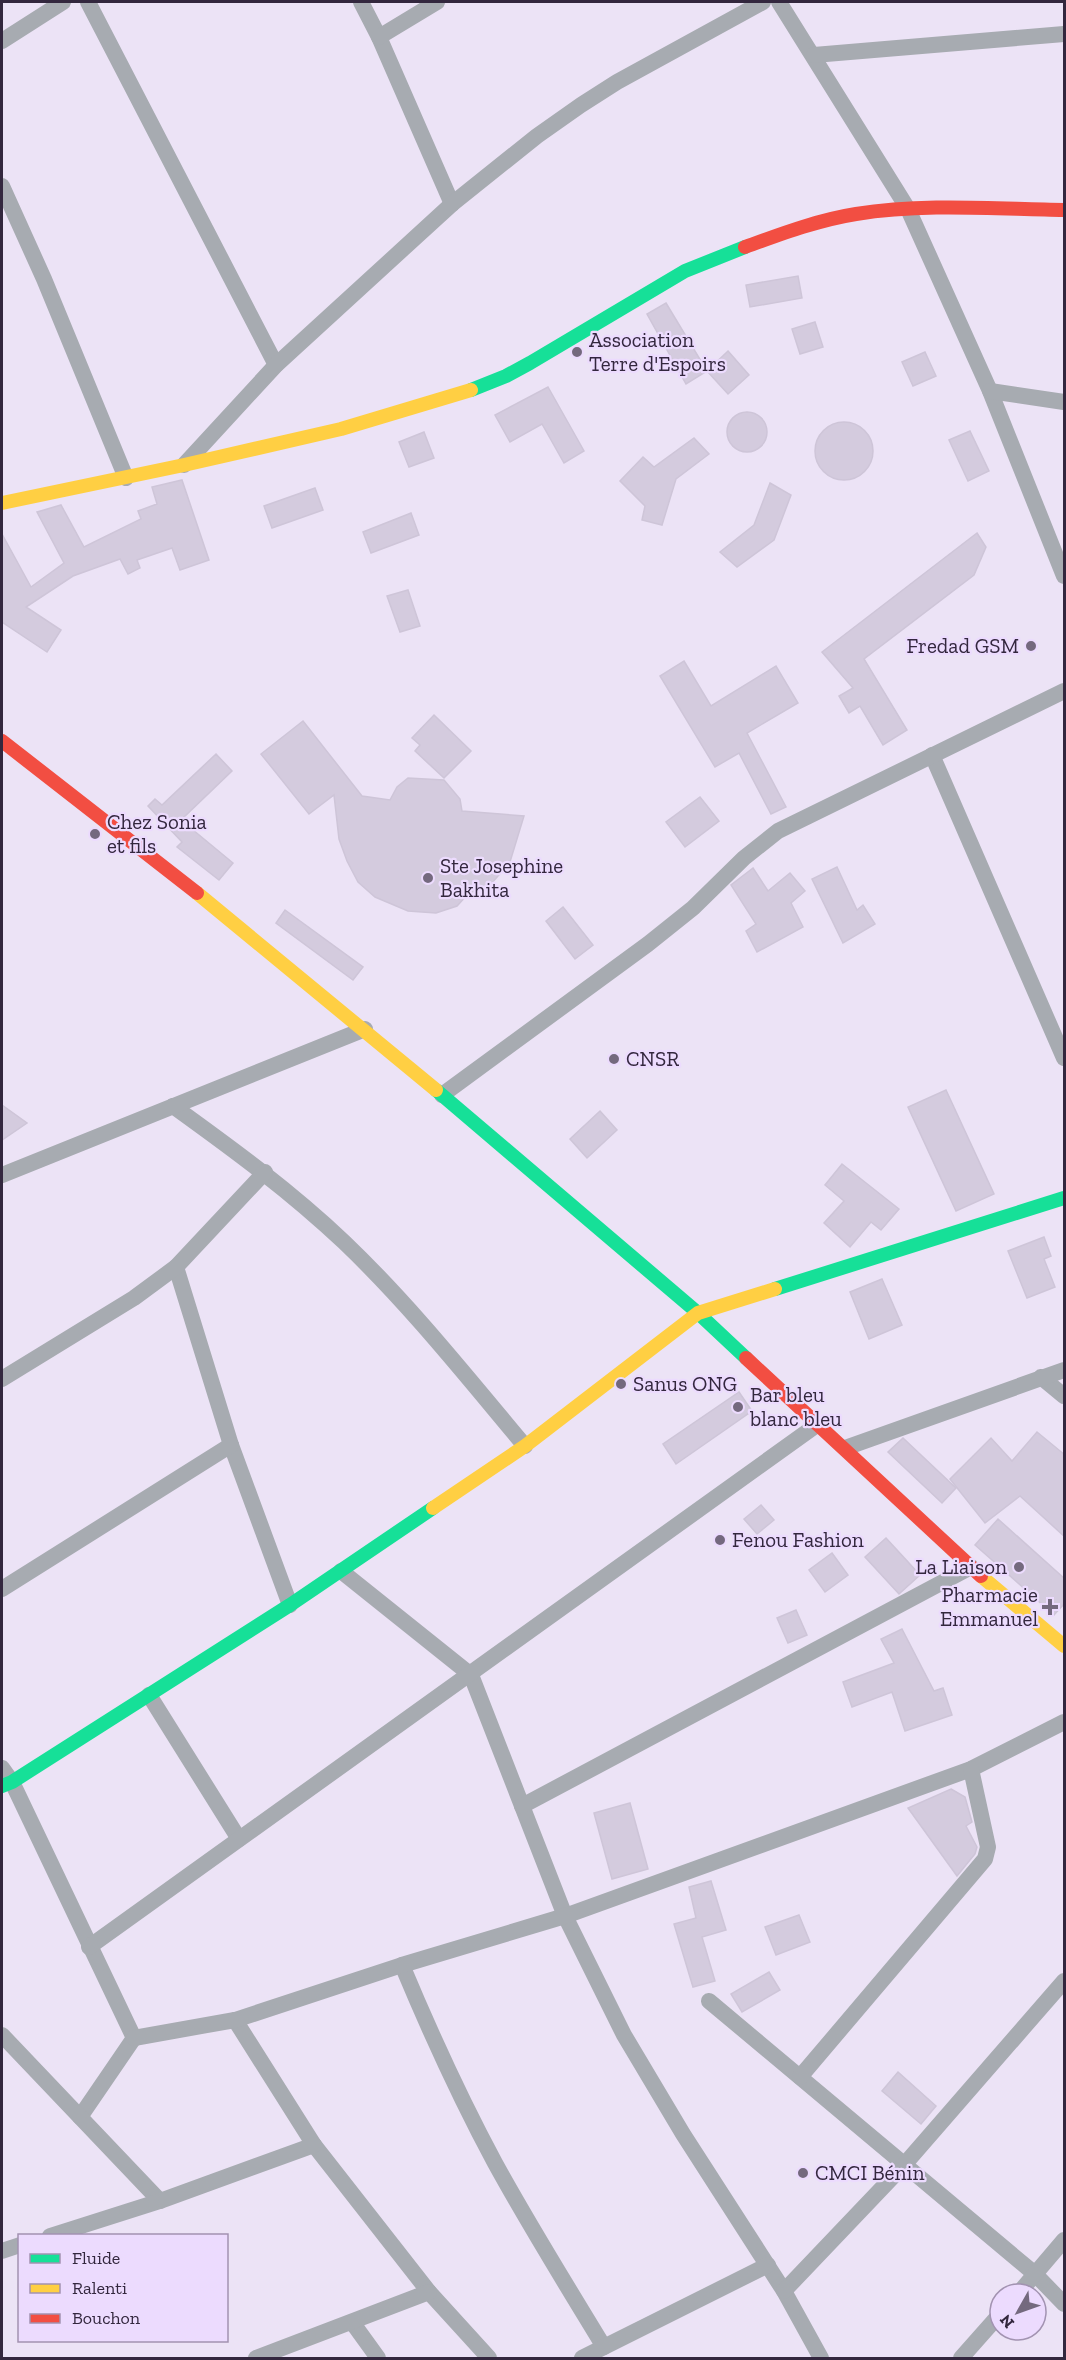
<svg xmlns="http://www.w3.org/2000/svg" width="1066" height="2360" font-family="'Zilla Slab',serif">
<style>
.building{fill:#d4cbde;stroke:#cec5d8;stroke-width:1.5}
.lines{fill:none;stroke-linecap:round;stroke-linejoin:round}
.street{stroke:#a7abb1;stroke-width:16}
.fast{stroke:#16e098;stroke-width:14}
.slow{stroke:#ffcf43;stroke-width:14}
.jam{stroke:#f24e42;stroke-width:14}
.poi-dot{fill:#74697e;stroke:#ecdbfe;stroke-width:2}
.labels{text-anchor:middle;stroke-width:4.5;stroke-linejoin:round;paint-order:stroke}
.poi-label{font-size:21px;fill:#33273e;stroke:#ecdbfe;text-anchor:start}
</style>
<rect width="100%" height="100%" fill="#ece3f6"/>
<g class="building">
<path d="M798,276L802,298L750,307L746,285Z"/>
<path d="M666,303L707,371L686,384L647,314Z"/>
<path d="M815,322L823,347L800,354L792,329Z"/>
<path d="M728,351L749,375L728,394L707,371Z"/>
<path d="M925,352L936,376L913,386L902,362Z"/>
<path d="M548,387L584,451L564,463L542,424L510,442L495,415Z"/>
<circle cx="747" cy="432" r="20"/>
<circle cx="844" cy="451" r="29"/>
<path d="M970,431L989,471L968,481L949,440Z"/>
<path d="M424,432L434,458L409,467L399,442Z"/>
<path d="M694,438L709,454L676,479L662,525L642,520L645,506L620,481L643,457L654,467Z"/>
<path d="M182,480L209,560L180,570L172,548L137,560L140,568L128,574L120,559L73,576L26,607L61,630L47,652L2,622V534L31,587L64,563L37,512L61,505L84,547L141,519L138,511L157,504L152,487Z"/>
<path d="M770,483L791,495L774,540L737,567L720,552L754,525Z"/>
<path d="M315,488L323,510L272,528L264,506Z"/>
<path d="M411,513L419,535L371,553L363,532Z"/>
<path d="M977,533L986,547L974,575L864,659L907,730L883,745L860,706L849,713L839,696L853,688L822,652Z"/>
<path d="M408,590L420,626L400,632L387,596Z"/>
<path d="M684,661L711,706L776,666L798,703L747,733L786,807L771,814L739,753L715,767L660,676Z"/>
<path d="M434,715L471,751L444,778L415,751L420,745L412,738Z"/>
<path d="M303,721L362,796L390,800L397,787L408,778L444,780L460,799L462,811L524,816L510,862L492,883L468,894L457,906L436,913L408,911L375,897L358,882L347,861L339,839L334,795L309,814L261,754Z"/>
<path d="M216,754L232,771L181,820L233,863L219,880L177,847L182,842L148,806L155,799L162,805Z"/>
<path d="M700,797L719,821L685,847L666,822Z"/>
<path d="M837,867L857,910L863,905L875,924L843,943L812,879Z"/>
<path d="M753,868L768,891L790,873L805,891L791,903L803,927L757,952L746,931L756,924L731,885Z"/>
<path d="M563,907L593,945L575,959L546,921Z"/>
<path d="M285,910L363,967L353,980L276,923Z"/>
<path d="M946,1090L994,1194L956,1211L908,1107Z"/>
<path d="M2,1105L27,1123L2,1140Z"/>
<path d="M600,1111L617,1130L587,1158L570,1139Z"/>
<path d="M842,1164L899,1209L881,1230L871,1222L850,1247L824,1223L844,1201L825,1185Z"/>
<path d="M1044,1237L1051,1256L1044,1259L1055,1287L1027,1298L1008,1251Z"/>
<path d="M882,1279L902,1325L869,1339L850,1292Z"/>
<path d="M739,1392L752,1411L676,1464L663,1444Z"/>
<path d="M1037,1432L1065,1455V1537L1020,1496L985,1523L950,1479L991,1438L1012,1461Z"/>
<path d="M903,1438L956,1488L942,1503L888,1452Z"/>
<path d="M761,1505L774,1520L757,1534L744,1519Z"/>
<path d="M998,1519L1065,1579V1603L1054,1615L975,1545Z"/>
<path d="M886,1538L920,1575L899,1594L865,1557Z"/>
<path d="M832,1553L848,1575L825,1592L809,1570Z"/>
<path d="M796,1610L807,1635L788,1643L777,1618Z"/>
<path d="M902,1629L934,1691L943,1688L952,1715L905,1731L892,1692L852,1707L843,1682L894,1663L881,1639Z"/>
<path d="M951,1789L965,1797L972,1822L966,1826L977,1847L975,1854L957,1876L908,1808Z"/>
<path d="M630,1803L648,1869L612,1879L594,1813Z"/>
<path d="M711,1881L726,1930L702,1937L715,1981L693,1987L674,1924L696,1918L689,1887Z"/>
<path d="M799,1915L810,1942L776,1955L765,1927Z"/>
<path d="M769,1972L780,1990L742,2012L731,1994Z"/>
<path d="M898,2072L936,2106L921,2124L882,2091Z"/>
</g>
<g class="lines">
<g class="street">
<path d="M88,2L276,365"/>
<path d="M361,2L379,37L452,204"/>
<path d="M779,2L908,209L990,391L1064,576"/>
<path d="M379,37L437,2"/>
<path d="M2,41L63,2"/>
<path d="M814,55L1064,34"/>
<path d="M2,186L44,279L126,478"/>
<path d="M990,391L1064,402"/>
<path d="M184,465L276,365L452,204L537,136L581,105L617,82L763,2"/>
<path d="M932,755L1064,1058"/>
<path d="M442,1095L648,944L693,908L744,858L778,831L1064,691"/>
<path d="M173,1106C234,1150 290,1191 344,1242C410,1305 467,1377 525,1446"/>
<path d="M2,1175L365,1029"/>
<path d="M176,1267L231,1445L290,1605"/>
<path d="M1041,1377L1064,1396"/>
<path d="M2,1379L134,1298L176,1267L265,1172"/>
<path d="M845,1448L1064,1370"/>
<path d="M341,1571L471,1675L565,1916L624,2035L683,2134L784,2291L821,2358"/>
<path d="M2,1589L231,1445"/>
<path d="M149,1695L239,1839"/>
<path d="M2,1768L12,1782L134,2038L80,2117"/>
<path d="M522,1806L971,1567"/>
<path d="M89,1947L818,1424"/>
<path d="M402,1965C430,2032 460,2098 495,2163C529,2225 567,2286 604,2347"/>
<path d="M709,2001L1035,2274L1064,2304"/>
<path d="M235,2020L314,2145L429,2292L489,2358"/>
<path d="M2,2035L160,2201"/>
<path d="M134,2038L235,2020L402,1965L565,1916L971,1769L1064,1722"/>
<path d="M800,2077L985,1859L988,1847L971,1769"/>
<path d="M50,2236L160,2201L314,2145"/>
<path d="M2,2251L20,2245"/>
<path d="M784,2291L904,2165L1064,1981"/>
<path d="M1018,2294L1064,2240"/>
<path d="M352,2322L378,2358"/>
<path d="M256,2358L429,2292"/>
<path d="M582,2358L768,2265"/>
<path d="M961,2358L1000,2314"/>
</g>
<g class="fast">
<path d="M471,390L506,376L530,363L685,271L745,247"/>
<path d="M436,1090L698,1313L746,1358"/>
<path d="M775,1289L1064,1198"/>
<path d="M2,1786L12,1782L290,1605L433,1508"/>
</g>
<g class="slow">
<path d="M2,503L184,465L341,429L471,390"/>
<path d="M197,893L436,1090"/>
<path d="M433,1508L525,1446L698,1313L775,1289"/>
<path d="M981,1576L1064,1646"/>
</g>
<g class="jam">
<path d="M745,247C781,234 818,220 856,214C925,203 995,209 1064,210"/>
<path d="M2,741L197,893"/>
<path d="M746,1358L981,1576"/>
</g>
</g>
<g class="poi-dot">
<circle cx="577" cy="352" r="6"/>
<circle cx="1031" cy="646" r="6"/>
<circle cx="95" cy="834" r="6"/>
<circle cx="428" cy="878" r="6"/>
<circle cx="614" cy="1059" r="6"/>
<circle cx="621" cy="1384" r="6"/>
<circle cx="738" cy="1407" r="6"/>
<circle cx="720" cy="1540" r="6"/>
<circle cx="1019" cy="1567" r="6"/>
<path d="M1047 1598h6v6h6v6h-6v6h-6v-6h-6v-6h6z"/>
<circle cx="803" cy="2173" r="6"/>
</g>
<g class="labels">
<g class="poi-label">
<text x="589" y="347">Association<tspan x="589" dy="24">Terre d'Espoirs</tspan></text>
<text x="1019" y="653" text-anchor="end">Fredad GSM</text>
<text x="107" y="829">Chez Sonia<tspan x="107" dy="24">et fils</tspan></text>
<text x="440" y="873">Ste Josephine<tspan x="440" dy="24">Bakhita</tspan></text>
<text x="626" y="1066">CNSR</text>
<text x="633" y="1391">Sanus ONG</text>
<text x="750" y="1402">Bar bleu<tspan x="750" dy="24">blanc bleu</tspan></text>
<text x="732" y="1547">Fenou Fashion</text>
<text x="1007" y="1574" text-anchor="end">La Liaison</text>
<text x="1038" y="1602" text-anchor="end">Pharmacie<tspan x="1038" dy="24">Emmanuel</tspan></text>
<text x="815" y="2180">CMCI Bénin</text>
</g>
</g>
<rect width="1066" height="2360" fill="none" stroke="#33273e" stroke-width="6"/>
<rect x="18" y="2234" width="210" height="108" fill="#ecdbfe" stroke="#a293b1" stroke-width="1.5"/>
<rect x="30" y="2254" width="30" height="9" fill="#16e098" stroke="#a293b1" stroke-width="1.5"/>
<text x="72" y="2264" font-size="18" fill="#33273e">Fluide</text>
<rect x="30" y="2284" width="30" height="9" fill="#ffcf43" stroke="#a293b1" stroke-width="1.5"/>
<text x="72" y="2294" font-size="18" fill="#33273e">Ralenti</text>
<rect x="30" y="2314" width="30" height="9" fill="#f24e42" stroke="#a293b1" stroke-width="1.5"/>
<text x="72" y="2324" font-size="18" fill="#33273e">Bouchon</text>
<g transform="translate(1018 2312) rotate(230)"><circle r="28" fill="#ecdbfe" stroke="#a293b1" stroke-width="1.5"/>
<path d="M0-4.5L10 22L0 15L-10 22Z" fill="#74697e"/>
<text y="-9" font-size="16" font-weight="bold" text-anchor="middle" fill="#33273e">N</text>
</g>
</svg>
